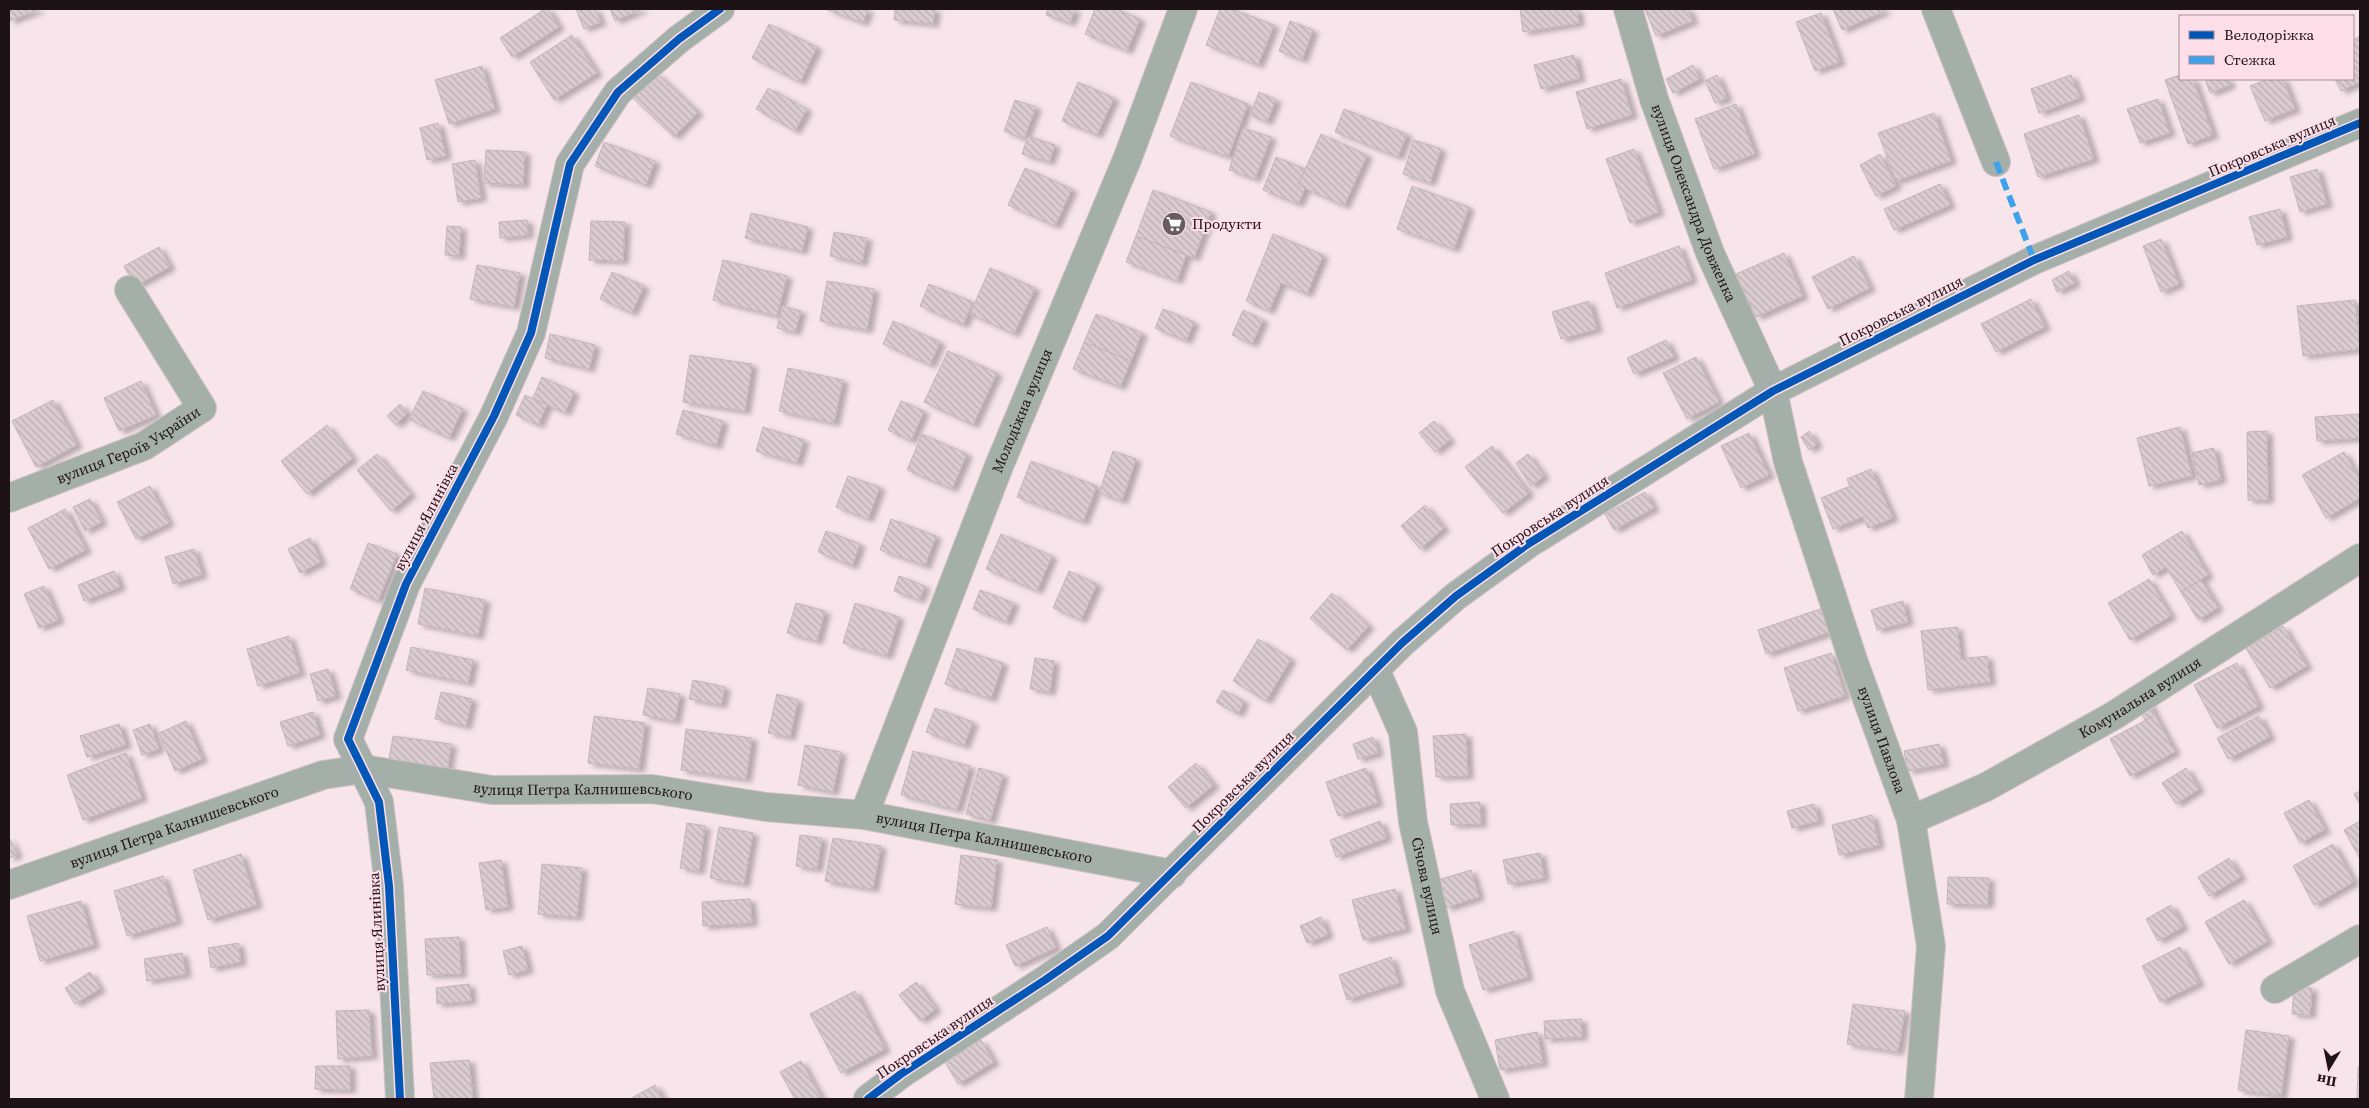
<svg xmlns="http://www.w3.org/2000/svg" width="2369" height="1108" font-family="'Source Serif 4',serif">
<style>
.building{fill:url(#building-back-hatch);stroke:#c3b5ba;filter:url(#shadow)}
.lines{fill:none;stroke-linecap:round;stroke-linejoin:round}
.minor-casing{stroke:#cec1c5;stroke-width:30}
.minor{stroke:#a5afa9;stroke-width:28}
.quiet{stroke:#3da2ea;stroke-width:6;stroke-dasharray:12 6;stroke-linecap:butt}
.cycleway-casing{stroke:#fedee9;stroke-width:11}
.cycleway{stroke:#0057b8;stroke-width:8}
.labels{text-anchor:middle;stroke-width:4;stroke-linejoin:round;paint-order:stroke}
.street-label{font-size:15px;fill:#1d1316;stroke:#fedee9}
.poi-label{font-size:15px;fill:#1d1316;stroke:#fedee9;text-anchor:start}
</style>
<defs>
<pattern id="building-back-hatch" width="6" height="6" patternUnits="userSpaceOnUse" patternTransform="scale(1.25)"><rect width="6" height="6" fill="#daccd1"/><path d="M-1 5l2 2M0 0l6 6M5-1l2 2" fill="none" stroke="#bbaeb3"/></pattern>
<filter id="shadow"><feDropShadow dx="5.5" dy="3" stdDeviation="2.5" flood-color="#0004"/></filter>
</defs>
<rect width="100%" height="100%" fill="#f7e5eb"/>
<g class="building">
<path d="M9,9H38V10L9,21Z"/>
<path d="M545,9H548L559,27L512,57L500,38Z"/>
<path d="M576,9H595L601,22L584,29Z"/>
<path d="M610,9H643L615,21Z"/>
<path d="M825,9H868L863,23Z"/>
<path d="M895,9H935L933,24L894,20Z"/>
<path d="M1048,9H1075L1070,23L1046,15Z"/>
<path d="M1095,9H1117L1140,19L1127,51L1085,34Z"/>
<path d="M1220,9H1232L1274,25L1258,65L1206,45Z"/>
<path d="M1520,9H1577L1579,23L1523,32Z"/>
<path d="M1645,9H1688L1693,21L1656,36Z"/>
<path d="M1833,9H1884L1885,11L1842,30Z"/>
<path d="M1821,13L1840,62L1815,71L1796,22Z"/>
<path d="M1290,21L1313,30L1302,60L1279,51Z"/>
<path d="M769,24L817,47L800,82L752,58Z"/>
<path d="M572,35L597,73L554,100L530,62Z"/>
<path d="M2360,36V82L2341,91L2335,79H2353V40Z"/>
<path d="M1574,55L1580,78L1541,89L1534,65Z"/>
<path d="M1693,65L1700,79L1673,93L1666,79Z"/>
<path d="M482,66L495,109L449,124L435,80Z"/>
<path d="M656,73L698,112L674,137L633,98Z"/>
<path d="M1717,75L1727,98L1715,103L1705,81Z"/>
<path d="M2071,75L2080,98L2039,113L2031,89Z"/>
<path d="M2180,75V79H2193L2213,135L2188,144L2165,80Z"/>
<path d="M1621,79L1632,115L1587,129L1576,92Z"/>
<path d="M2205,79H2228L2230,85L2210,93Z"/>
<path d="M2268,79H2283L2295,109L2265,121L2250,86Z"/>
<path d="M1078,82L1114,98L1097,135L1062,121Z"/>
<path d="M1191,82L1248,104L1228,157L1170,136Z"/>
<path d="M768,88L807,109L795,131L756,109Z"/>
<path d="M1259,92L1276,100L1267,122L1250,115Z"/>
<path d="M2158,99L2170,133L2140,143L2127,109Z"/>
<path d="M1015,100L1036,107L1024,139L1004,131Z"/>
<path d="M1736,104L1755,154L1714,169L1695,119Z"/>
<path d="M1344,109L1407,134L1398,157L1335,132Z"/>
<path d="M1934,113L1951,161L1896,181L1878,133Z"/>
<path d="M2079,115L2094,159L2038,177L2024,134Z"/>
<path d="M438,123L446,156L427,160L420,128Z"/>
<path d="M1243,128L1271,137L1255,179L1229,170Z"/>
<path d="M1321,134L1367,155L1344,206L1298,185Z"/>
<path d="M1028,136L1055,145L1049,162L1022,154Z"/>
<path d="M1414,140L1441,149L1430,183L1403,174Z"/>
<path d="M604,142L655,161L646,185L595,166Z"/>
<path d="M1634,149L1659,212L1630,223L1606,159Z"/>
<path d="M486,150L525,152L523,185L484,183Z"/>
<path d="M1880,154L1896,186L1876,196L1860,165Z"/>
<path d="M1276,157L1305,169L1298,185L1305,188L1298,204L1263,190Z"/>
<path d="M475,160L481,198L458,202L452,164Z"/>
<path d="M1025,168L1072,189L1055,226L1008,205Z"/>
<path d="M2317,169L2327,204L2300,212L2290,177Z"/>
<path d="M1940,184L1950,205L1894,230L1884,209Z"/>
<path d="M1412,186L1469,207L1454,249L1397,229Z"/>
<path d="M1153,190L1211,212L1194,258L1136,236Z"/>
<path d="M2280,209L2287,237L2257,245L2249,217Z"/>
<path d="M751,213L808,227L802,251L745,238Z"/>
<path d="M527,220L528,235L500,238L499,222Z"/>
<path d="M591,221L625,222L623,261L589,260Z"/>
<path d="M447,226L461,227L459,256L445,255Z"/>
<path d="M834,232L867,238L862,263L830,256Z"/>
<path d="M1273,234L1323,255L1307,294L1281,283L1269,311L1246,301Z"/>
<path d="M1136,236L1186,255L1177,281L1126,262Z"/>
<path d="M2161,239L2179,284L2161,292L2143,246Z"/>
<path d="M1679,246L1692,280L1617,308L1605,273Z"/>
<path d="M159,247L170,267L135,286L124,266Z"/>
<path d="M1784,253L1803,296L1756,317L1736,274Z"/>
<path d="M1854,256L1870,288L1828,309L1812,277Z"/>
<path d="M723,260L787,276L777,316L713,300Z"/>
<path d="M477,265L520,273L514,307L470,299Z"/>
<path d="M990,268L1035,288L1014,334L970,314Z"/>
<path d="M2069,271L2075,283L2057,292L2052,280Z"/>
<path d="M612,272L644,286L632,313L600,299Z"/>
<path d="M827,281L874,289L867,330L820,321Z"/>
<path d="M929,284L973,302L963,325L920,306Z"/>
<path d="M2031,299L2045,327L1996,352L1981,324Z"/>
<path d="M2355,300L2360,349L2303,356L2297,306Z"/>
<path d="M1589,301L1597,329L1561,339L1552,312Z"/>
<path d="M782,306L801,311L795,332L777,328Z"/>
<path d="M1163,309L1194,322L1186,341L1155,328Z"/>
<path d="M1243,310L1263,320L1252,344L1232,335Z"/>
<path d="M1096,314L1142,333L1131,361L1084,342Z"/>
<path d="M893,321L940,342L930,365L883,344Z"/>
<path d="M550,334L595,345L589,369L545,358Z"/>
<path d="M1666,340L1674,357L1634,374L1627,358Z"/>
<path d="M1084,342L1131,361L1120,387L1073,369Z"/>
<path d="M948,351L997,373L973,425L924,402Z"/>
<path d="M690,355L752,364L745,411L683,402Z"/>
<path d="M1696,357L1719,402L1687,419L1663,373Z"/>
<path d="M788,368L843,380L834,423L779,411Z"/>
<path d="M542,377L574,392L565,413L533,398Z"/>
<path d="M141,381L156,415L119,431L104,398Z"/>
<path d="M423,391L463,409L449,438L409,419Z"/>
<path d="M525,395L547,405L538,425L516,415Z"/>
<path d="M53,400L77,445L36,467L12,421Z"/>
<path d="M901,401L924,411L911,441L888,430Z"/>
<path d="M400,404L408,413L396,425L387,416Z"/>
<path d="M683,410L723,421L716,446L676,434Z"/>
<path d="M2360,414V438L2317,441L2315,417Z"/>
<path d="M1434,421L1450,440L1435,452L1419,433Z"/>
<path d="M327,425L353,458L307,494L281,461Z"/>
<path d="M763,427L804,440L797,463L756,451Z"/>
<path d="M2180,427L2192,476L2149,486L2137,438Z"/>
<path d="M1809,431L1817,444L1809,450L1801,437Z"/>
<path d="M2267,431L2268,500H2248L2247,432Z"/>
<path d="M1749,433L1769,475L1741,488L1721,446Z"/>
<path d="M922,434L967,454L952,489L907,470Z"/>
<path d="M1492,446L1529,493L1503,513L1465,467Z"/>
<path d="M2214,448L2221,480L2199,485L2192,453Z"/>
<path d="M1113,451L1136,459L1122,501L1099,493Z"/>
<path d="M2344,452L2360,481V498L2326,518L2302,475Z"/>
<path d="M377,454L411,494L391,511L357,470Z"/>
<path d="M1528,454L1544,476L1531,486L1516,463Z"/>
<path d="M1031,461L1097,486L1083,522L1017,497Z"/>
<path d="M1871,469L1893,518L1868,528L1863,517L1833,529L1821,498L1850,486L1847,479Z"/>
<path d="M848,476L880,487L868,519L836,507Z"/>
<path d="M150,486L169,523L136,539L117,502Z"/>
<path d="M1645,492L1654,508L1614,530L1605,514Z"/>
<path d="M90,499L102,522L85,531L73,507Z"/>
<path d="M1425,505L1444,528L1420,549L1401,526Z"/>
<path d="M65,509L86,550L49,569L28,528Z"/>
<path d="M891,519L936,536L925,566L880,550Z"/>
<path d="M826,531L860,544L852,566L818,552Z"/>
<path d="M2182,531L2208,575L2181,592L2166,567L2153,575L2142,555Z"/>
<path d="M1001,534L1052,556L1037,591L986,569Z"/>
<path d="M310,538L321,562L300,573L288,549Z"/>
<path d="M368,543L397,554L378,601L350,589Z"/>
<path d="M194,549L202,575L173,584L165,557Z"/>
<path d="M114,571L120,587L84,601L78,585Z"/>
<path d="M1069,571L1097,584L1081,620L1053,608Z"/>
<path d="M899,576L925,586L919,600L894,591Z"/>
<path d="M2149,579L2171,616L2130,640L2108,603Z"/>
<path d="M2201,580L2218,608L2198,620L2181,592Z"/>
<path d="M44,586L59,620L39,628L24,594Z"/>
<path d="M425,588L485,600L478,636L418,624Z"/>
<path d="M980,590L1014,603L1006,622L973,609Z"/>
<path d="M1332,593L1369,626L1347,650L1310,618Z"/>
<path d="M1903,601L1908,622L1877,630L1871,610Z"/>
<path d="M796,603L825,611L817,641L787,633Z"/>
<path d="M855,603L899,617L887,656L843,643Z"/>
<path d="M1823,608L1830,632L1766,654L1758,630Z"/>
<path d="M2283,626L2307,666L2270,688L2246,648Z"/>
<path d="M1957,627L1961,659L1987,656L1990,682L1928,690L1921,631Z"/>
<path d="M289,636L300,673L258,686L247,649Z"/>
<path d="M1258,639L1291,659L1266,701L1233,681Z"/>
<path d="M411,647L473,660L468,683L406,670Z"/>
<path d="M957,648L1003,663L991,699L945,684Z"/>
<path d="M1831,653L1845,696L1798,711L1784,668Z"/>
<path d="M1035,658L1054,661L1050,692L1030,689Z"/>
<path d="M2237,663L2259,706L2217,728L2194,685Z"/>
<path d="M328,669L336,696L318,701L310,674Z"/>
<path d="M693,680L725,687L721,705L689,699Z"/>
<path d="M648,688L680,694L675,721L643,715Z"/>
<path d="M1223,690L1244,701L1238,714L1216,702Z"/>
<path d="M441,692L472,699L466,726L435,719Z"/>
<path d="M777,694L798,700L790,737L768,733Z"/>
<path d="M2149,702L2155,715L2145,720L2138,708Z"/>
<path d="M935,708L973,722L964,746L926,732Z"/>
<path d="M313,712L320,735L288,746L280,722Z"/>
<path d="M2155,715L2175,752L2130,776L2110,739Z"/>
<path d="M594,716L645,723L639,769L588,763Z"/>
<path d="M2259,716L2270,737L2228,759L2217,738Z"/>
<path d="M186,721L202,759L175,771L159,733Z"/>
<path d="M119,724L126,745L87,757L80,736Z"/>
<path d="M150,724L159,749L142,755L133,730Z"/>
<path d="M686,729L752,738L746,779L681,770Z"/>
<path d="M1466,734L1468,776L1436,777L1433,736Z"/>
<path d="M393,736L451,744L447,774L388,765Z"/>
<path d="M1373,737L1378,753L1358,759L1353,744Z"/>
<path d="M1939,744L1944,764L1908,771L1904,751Z"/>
<path d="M805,745L841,752L833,792L798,785Z"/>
<path d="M913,751L970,766L957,810L901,795Z"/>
<path d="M126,753L142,798L83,820L67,775Z"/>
<path d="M1196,763L1214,785L1186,808L1168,787Z"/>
<path d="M979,768L1003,775L990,821L966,814Z"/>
<path d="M1366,768L1378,803L1338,816L1326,782Z"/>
<path d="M2186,768L2199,789L2176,804L2162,783Z"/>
<path d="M2360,791V805L2354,794Z"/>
<path d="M2309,800L2325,830L2300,843L2284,813Z"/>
<path d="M1480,802L1481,824L1451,825L1450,804Z"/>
<path d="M1814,804L1819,821L1792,828L1787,811Z"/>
<path d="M1872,815L1879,845L1839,855L1832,825Z"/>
<path d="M1380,821L1387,838L1336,857L1330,840Z"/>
<path d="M2360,821V859L2344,830Z"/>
<path d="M687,823L705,826L699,871L680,868Z"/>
<path d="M719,827L753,833L744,884L710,878Z"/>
<path d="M800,835L822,838L817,869L796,866Z"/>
<path d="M9,837L17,855L9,858Z"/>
<path d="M833,838L881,846L873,889L825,881Z"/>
<path d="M2333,844L2354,882L2314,905L2293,866Z"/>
<path d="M1540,853L1544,878L1508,884L1503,860Z"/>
<path d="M241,854L257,905L208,920L193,870Z"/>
<path d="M961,855L997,860L991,908L955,904Z"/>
<path d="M2229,858L2241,877L2209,896L2198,877Z"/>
<path d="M501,860L508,907L486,910L479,863Z"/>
<path d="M542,864L582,868L577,917L538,914Z"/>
<path d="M1471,870L1479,897L1446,908L1438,880Z"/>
<path d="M163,876L177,921L127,936L114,891Z"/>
<path d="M1948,877L1989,878L1988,905L1947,904Z"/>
<path d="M1395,889L1406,929L1363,940L1352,900Z"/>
<path d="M750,899L752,923L703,926L702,902Z"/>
<path d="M2244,900L2268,941L2229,964L2205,922Z"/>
<path d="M81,901L94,945L40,961L27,916Z"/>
<path d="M2171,905L2183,927L2158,941L2146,919Z"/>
<path d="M1321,917L1328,935L1307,943L1300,926Z"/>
<path d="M1047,927L1056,948L1015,966L1006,945Z"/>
<path d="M1514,931L1528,977L1483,990L1469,945Z"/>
<path d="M459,937L461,974L427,975L425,939Z"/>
<path d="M238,943L241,962L211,968L208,948Z"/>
<path d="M522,946L528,970L509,975L503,951Z"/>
<path d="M2180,947L2199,983L2160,1002L2142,966Z"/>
<path d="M182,953L186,974L147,981L144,959Z"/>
<path d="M1391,957L1399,983L1347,1000L1339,975Z"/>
<path d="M90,972L100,989L75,1004L65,988Z"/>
<path d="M916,982L936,1009L920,1021L899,995Z"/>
<path d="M469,984L471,1001L437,1004L436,988Z"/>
<path d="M2294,987L2312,988L2310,1015L2292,1014Z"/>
<path d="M855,991L885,1049L841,1073L810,1014Z"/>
<path d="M1853,1004L1905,1011L1898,1052L1847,1044Z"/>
<path d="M369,1010L372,1056L338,1059L336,1011Z"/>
<path d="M1581,1019L1582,1037L1545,1039L1544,1021Z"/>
<path d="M2246,1030L2289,1036L2281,1096L2238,1090Z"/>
<path d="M1537,1032L1543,1063L1500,1070L1495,1040Z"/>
<path d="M981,1040L994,1062L958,1084L945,1062Z"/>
<path d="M469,1060L473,1099H434L430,1063Z"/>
<path d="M801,1061L822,1099H795L780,1072Z"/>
<path d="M316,1066H350V1090L315,1089Z"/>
<path d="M2358,1067H2360V1099H2357Z"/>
<path d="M655,1085L663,1099H630Z"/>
</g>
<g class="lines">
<g class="minor-casing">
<g id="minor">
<path id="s1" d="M1628,9L1654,99L1710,253L1773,391L1788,462L1853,660L1911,820L1931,946L1919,1099"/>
<path d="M1936,9L1996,162"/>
<path id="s2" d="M9,498L144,446L202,408L129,290"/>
<path id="s3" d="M1375,669L1403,732L1413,822L1450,991L1495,1099"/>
<path id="s4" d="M864,815L999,466L1128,157L1183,9"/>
<path id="s5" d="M1911,820L1986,787L2113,716L2360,558"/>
<path id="s6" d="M9,885L323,775L363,769L492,790L652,789L766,807L864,815L1172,874"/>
<path d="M2275,989L2360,939"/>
<path d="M400,1099L389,886L379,802L348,739L406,584L494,416L531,333L570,164L618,92L679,39L720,9"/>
<path d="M868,1099L901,1074L1045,980L1108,936L1402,643L1456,596L1528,544L1773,391L2034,260L2360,123"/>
</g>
</g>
<use href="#minor" class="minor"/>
<path class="quiet" d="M1996,162L2034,260"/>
<g class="cycleway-casing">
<g id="cycleway">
<path d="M400,1099L389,886L379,802L348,739L406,584L494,416L531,333L570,164L618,92L679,39L720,9"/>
<path d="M868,1099L901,1074L1045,980L1108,936L1402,643L1456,596L1528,544L1773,391L2034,260L2360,123"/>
</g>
</g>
<use href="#cycleway" class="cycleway"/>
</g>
<defs>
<g id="supermarket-disc" transform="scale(1.25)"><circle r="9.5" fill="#695c61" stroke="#fedee9"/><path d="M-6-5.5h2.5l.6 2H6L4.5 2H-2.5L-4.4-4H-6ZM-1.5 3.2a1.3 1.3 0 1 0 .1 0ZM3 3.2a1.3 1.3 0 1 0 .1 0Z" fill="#fff"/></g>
</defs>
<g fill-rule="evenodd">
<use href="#supermarket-disc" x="1174" y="224"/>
</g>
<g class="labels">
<g class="street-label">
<text transform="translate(2272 146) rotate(-23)" y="5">Покровська вулиця</text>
<text dy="5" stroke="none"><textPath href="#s1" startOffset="205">вулиця Олександра Довженка</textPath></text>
<text transform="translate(1901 311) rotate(-27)" y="5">Покровська вулиця</text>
<text dy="5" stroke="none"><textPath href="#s4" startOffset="434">Молодіжна вулиця</textPath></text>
<text dy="5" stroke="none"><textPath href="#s2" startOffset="131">вулиця Героїв України</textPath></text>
<text transform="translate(1550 516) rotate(-33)" y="5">Покровська вулиця</text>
<text transform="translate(426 517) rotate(-62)" y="5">вулиця Ялинівка</text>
<text dy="5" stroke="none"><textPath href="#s5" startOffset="260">Комунальна вулиця</textPath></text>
<text dy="5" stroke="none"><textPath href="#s1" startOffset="775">вулиця Павлова</textPath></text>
<text transform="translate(1243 782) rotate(-45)" y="5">Покровська вулиця</text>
<text dy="5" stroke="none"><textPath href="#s6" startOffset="595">вулиця Петра Калнишевського</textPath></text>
<text dy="5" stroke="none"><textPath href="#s6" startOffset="175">вулиця Петра Калнишевського</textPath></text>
<text dy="5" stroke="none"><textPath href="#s6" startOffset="1000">вулиця Петра Калнишевського</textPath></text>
<text dy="5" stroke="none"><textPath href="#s3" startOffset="225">Січова вулиця</textPath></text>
<text transform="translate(377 932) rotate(-93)" y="5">вулиця Ялинівка</text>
<text transform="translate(935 1037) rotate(-34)" y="5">Покровська вулиця</text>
</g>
<g class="poi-label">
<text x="1192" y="229">Продукти</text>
</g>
</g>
<rect width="2369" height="1108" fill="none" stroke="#1d1316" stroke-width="20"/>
<rect x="2179" y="15" width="175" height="65" fill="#fedee9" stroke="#a48d95"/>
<rect x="2189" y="31" width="25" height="8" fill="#0057b8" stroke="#a48d95"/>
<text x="2224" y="40" font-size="15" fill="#1d1316">Велодоріжка</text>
<rect x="2189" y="56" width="25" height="8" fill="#3da2ea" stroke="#a48d95"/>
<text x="2224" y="65" font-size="15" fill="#1d1316">Стежка</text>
<g transform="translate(2329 1068) rotate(190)" stroke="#fedee9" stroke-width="4" paint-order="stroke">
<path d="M0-4L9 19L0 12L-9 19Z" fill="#1d1316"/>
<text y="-8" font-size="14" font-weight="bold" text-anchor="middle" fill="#1d1316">Пн</text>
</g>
</svg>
